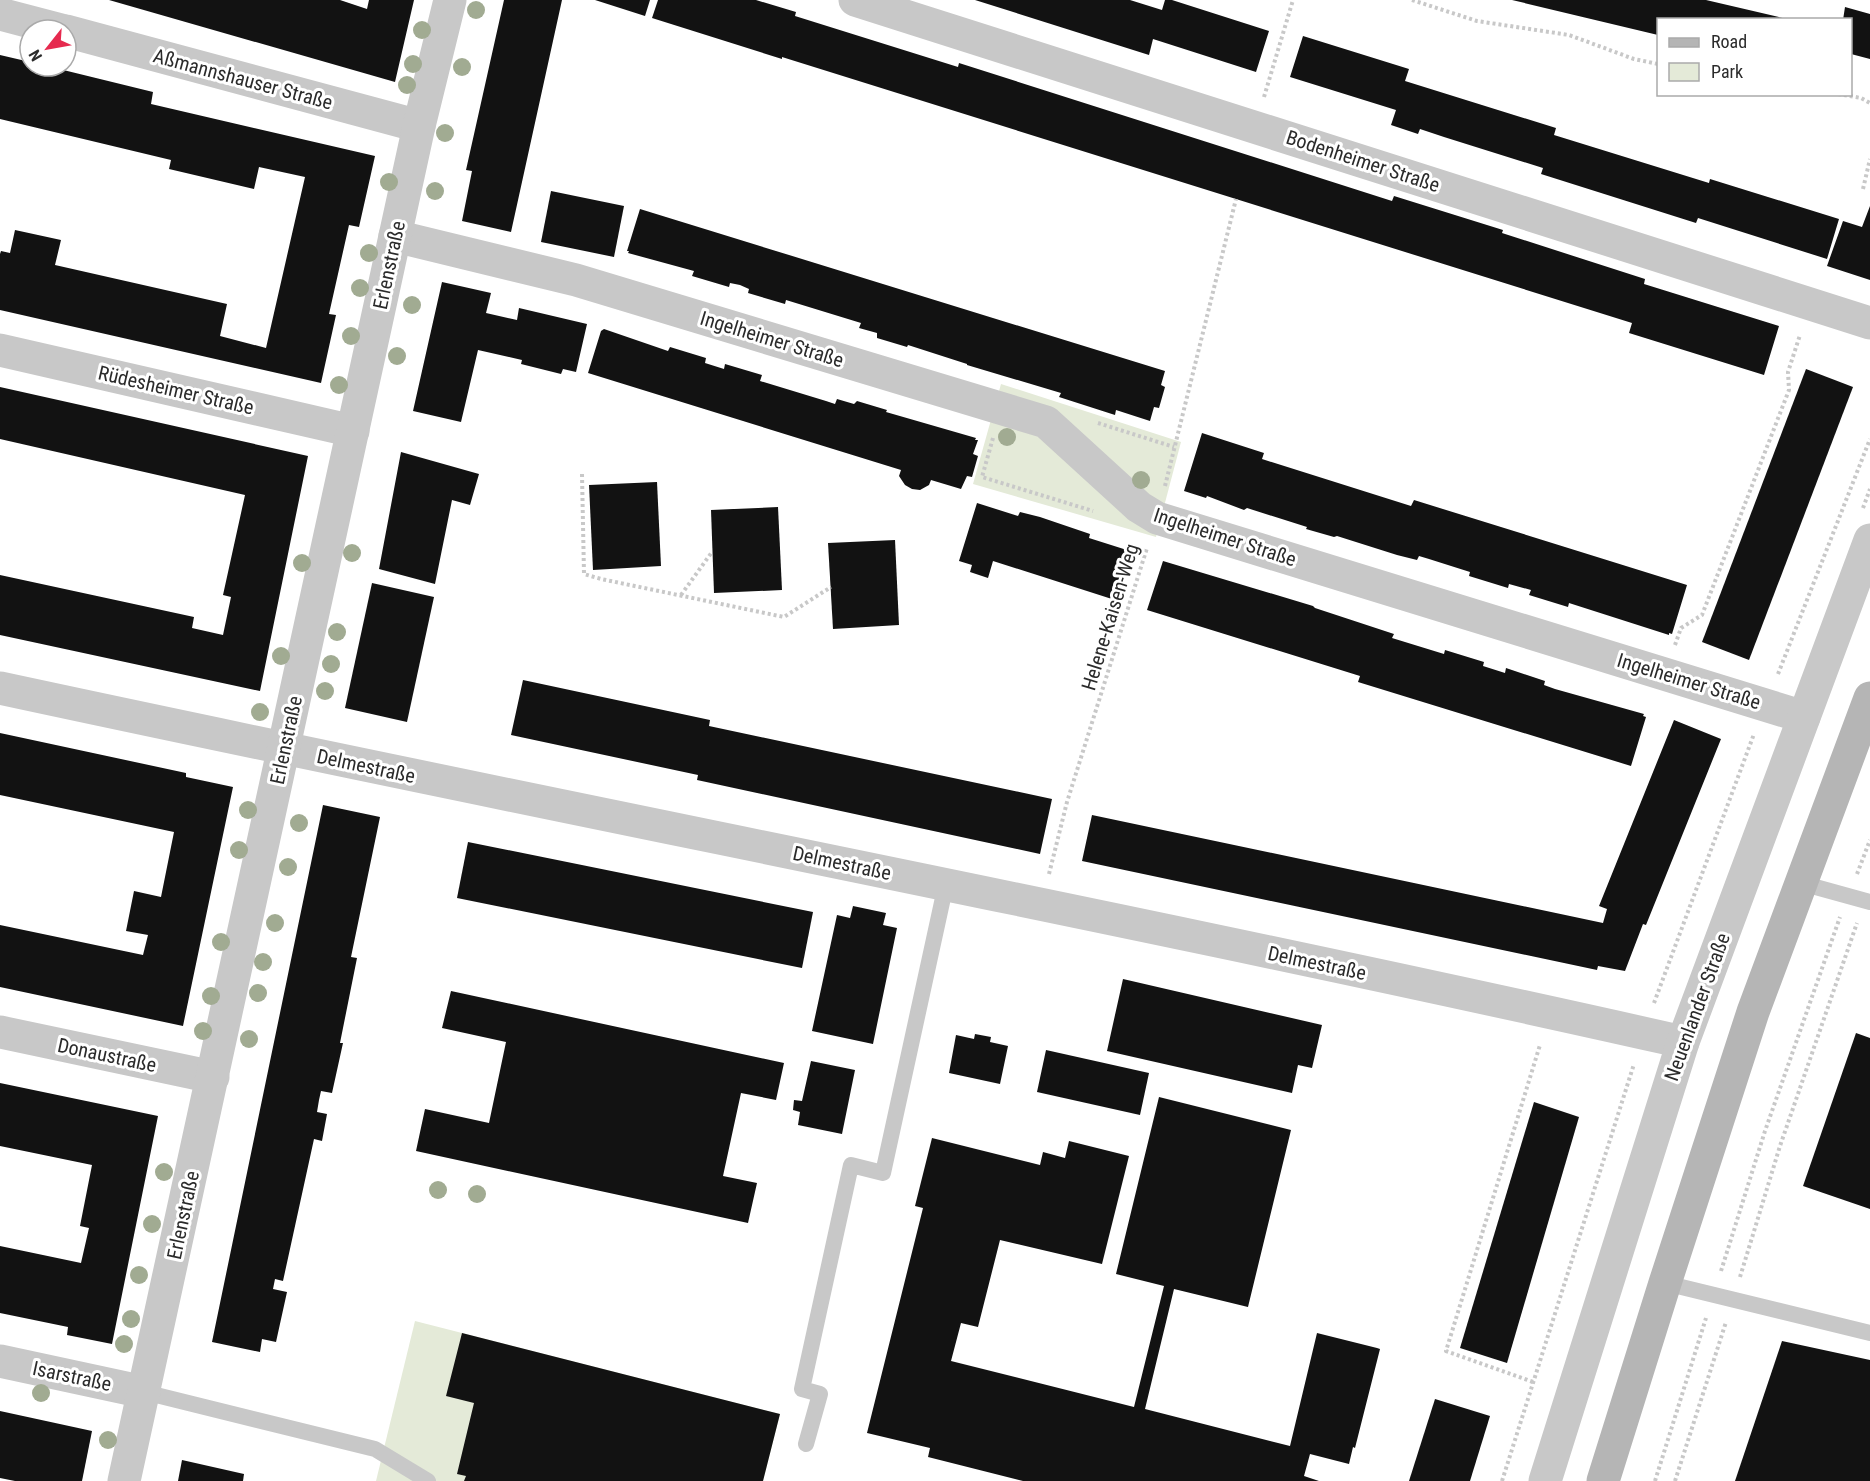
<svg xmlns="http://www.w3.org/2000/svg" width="1870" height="1481" font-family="'Roboto Condensed',sans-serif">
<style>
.green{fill:#e4ead8}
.building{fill:#121212}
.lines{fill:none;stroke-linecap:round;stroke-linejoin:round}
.path{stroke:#c8c8c8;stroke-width:4;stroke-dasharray:3 3;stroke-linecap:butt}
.lane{stroke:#c8c8c8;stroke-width:16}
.street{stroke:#c8c8c8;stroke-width:33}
.secondary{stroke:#b5b5b5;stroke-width:33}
.tree{fill:#a1ab92}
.labels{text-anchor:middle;stroke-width:6;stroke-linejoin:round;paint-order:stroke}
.street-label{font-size:20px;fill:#2b2b2b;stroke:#fff}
</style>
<rect width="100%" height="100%" fill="#fff"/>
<g class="green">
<path d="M1001,384L1181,442L1156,537L973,484Z"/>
<path d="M415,1321L780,1414L763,1481H376Z"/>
</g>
<g class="building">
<path d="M109,0H340L367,9L369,0H414L395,82Z"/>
<path d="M504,0H562L511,232L462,221L472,171L466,170Z"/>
<path d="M595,0H650L645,16Z"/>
<path d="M658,0H756L796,12L795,16L958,67L959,63L1392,201L1394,196L1503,230L1502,233L1645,279L1644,284L1779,326L1764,375L1629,333L1632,323L782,57V59L652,18Z"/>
<path d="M975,0H1130L1162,10L1165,0H1172L1269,31L1256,72L1153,39L1149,55Z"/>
<path d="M1512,0H1706L1787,19L1658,20V35Z"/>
<path d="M1845,7L1870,14V59L1851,54V20H1843Z"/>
<path d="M1303,36L1409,69L1405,81L1556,128L1554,135L1709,183L1710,179L1839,219L1827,259L1698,218L1696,223L1541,174L1543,168L1444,137L1420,129L1418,134L1391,125L1396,110L1290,77Z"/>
<path d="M0,55L30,62V66H47L153,92L151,104L375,156L359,227L349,225L329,314L336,315L321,383L0,310V254L1,251L10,253L15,230L61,240L55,265L227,304L220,336L266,348L305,177L259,167L254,189L169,169L171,160L0,119Z"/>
<path d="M551,191L624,206L614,257L541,242Z"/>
<path d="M1870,206V280L1827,266L1843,221L1862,227Z"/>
<path d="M640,209L1165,371L1161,385L1165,387L1159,408L1154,407L1150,421L1116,410L1115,415L1059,397L1061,393L967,365V364L908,345L907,347L877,338V333L859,328L861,323L786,300L785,304L748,293L749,289L740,285L730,283L729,287L692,276L694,271L628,253L629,251H627Z"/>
<path d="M442,282L491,293L486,313L517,320L519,308L587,324L576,372L563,369L561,374L521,364L522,360L478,350L461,422L413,411Z"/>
<path d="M604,329L668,351L670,347L706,358L705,363L724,369L725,364L762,375L760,381L826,401L835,404L837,399L854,404L857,401L887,410L886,412L976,438L975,440H978L973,454L978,456L972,477L967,476L961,489L931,480L929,485L920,490L912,489L905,485L899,476L901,470L588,373L601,331Z"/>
<path d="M1806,369L1853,387L1749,660L1702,642Z"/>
<path d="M0,387L308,456L260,691L0,635V575L194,617L192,628L223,635L231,597L223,595L245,495L0,439Z"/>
<path d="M1202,433L1264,453L1262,459L1411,506L1414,500L1687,585L1672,634L1669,633V635L1569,603L1568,607L1529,595L1531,590L1509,584L1508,588L1469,576L1470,572L1429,559L1419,556L1417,560L1397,555L1337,536L1334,537L1306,529L1307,527L1247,508L1244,510L1207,496L1206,498L1184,491Z"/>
<path d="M401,452L479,474L470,505L452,500L435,584L379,569Z"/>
<path d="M657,482L661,566L593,570L589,485Z"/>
<path d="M977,503L1018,516L1020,512L1040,517L1090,534L1089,538L1130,551L1115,600L993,561L988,578L970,572L972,565L959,561Z"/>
<path d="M778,507L782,590L714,593L711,510Z"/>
<path d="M895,540L899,625L833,629L828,543Z"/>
<path d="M1163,561L1313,606L1315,608L1394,634L1392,638L1444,654L1445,650L1484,662L1483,666L1505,673L1506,668L1545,681L1544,685L1555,689L1644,714L1643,716L1646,717L1631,766L1358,682L1360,676L1147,610Z"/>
<path d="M372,583L434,597L407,722L345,708Z"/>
<path d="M523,680L710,720L709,726L1052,799L1040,854L697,780L698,775L511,735Z"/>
<path d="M1674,720L1721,739L1646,925L1643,924L1625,971L1598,966L1597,970L1082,861L1092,815L1603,923L1607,909L1599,906Z"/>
<path d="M0,733L186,773V777L233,787L183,1026L0,987V925L143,955L148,935L126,931L134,891L161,897L174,832L0,795Z"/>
<path d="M323,805L380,817L351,957L357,958L340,1043H343L332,1093L321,1091L319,1100L317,1112L327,1114L322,1141L314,1139L283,1281L275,1279L273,1289L287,1292L276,1342L262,1339L260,1352L212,1342Z"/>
<path d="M468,842L813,912L802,968L457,898Z"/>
<path d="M853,906L886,913L883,925L897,928L873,1044L812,1031L837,915L850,918Z"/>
<path d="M1123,979L1322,1025L1312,1068L1298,1065L1292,1093L1107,1051Z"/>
<path d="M451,991L784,1063L776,1100L741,1093L723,1176L757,1183L748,1223L416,1151L425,1109L489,1123L506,1042L442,1028Z"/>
<path d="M1856,1033L1870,1038V1209L1803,1186Z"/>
<path d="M975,1034L991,1037L990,1042L1008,1046L1000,1084L949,1073L956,1035L974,1039Z"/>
<path d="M1046,1050L1149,1073L1140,1115L1037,1092Z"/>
<path d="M811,1061L855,1070L842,1134L798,1125L800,1112L793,1110L794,1100L802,1101Z"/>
<path d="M0,1083L158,1116L112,1344L67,1335L68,1327L0,1313V1246L81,1263L89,1228L80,1226L92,1165L0,1146Z"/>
<path d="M1159,1097L1291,1130L1248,1307L1174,1289L1145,1409L1290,1446L1317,1333L1377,1348L1380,1349L1355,1448L1353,1447L1349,1464L1310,1454L1304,1476L1319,1481H1023L928,1457L930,1448L867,1433L923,1208L915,1206L932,1138L1040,1165L1043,1152L1065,1158L1069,1141L1129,1156L1102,1264L1000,1240L978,1327L961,1323L951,1361L1134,1407L1164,1286L1116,1274Z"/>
<path d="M1534,1102L1579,1117L1507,1363L1460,1348Z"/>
<path d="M462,1333L780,1414L763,1481H464L466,1476L457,1474L474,1403L446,1396Z"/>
<path d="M1782,1341L1870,1360V1481H1735Z"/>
<path d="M1435,1399L1490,1416L1470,1481H1409Z"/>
<path d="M0,1411L92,1431L82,1481H15L0,1478Z"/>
<path d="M182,1460L244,1474L243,1481H178Z"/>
</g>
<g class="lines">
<g class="path">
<path d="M1412,0L1477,21L1569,35L1634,59L1658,64"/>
<path d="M1838,94L1861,98L1870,103"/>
<path d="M1264,97L1293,0"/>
<path d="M1863,189L1870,159"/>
<path d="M1098,423L1174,447"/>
<path d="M993,438L982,477L1093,511"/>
<path d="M582,474L584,574L601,579L784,617L831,587"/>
<path d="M1165,486L1236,199"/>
<path d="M1863,508L1870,489"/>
<path d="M681,595L712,552"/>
<path d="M1675,645L1681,628L1702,615L1789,390L1788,372L1800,335"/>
<path d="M1778,674L1870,439"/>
<path d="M1049,874L1067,802L1147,548"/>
<path d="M1857,874L1870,840"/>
<path d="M1654,1003L1754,734"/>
<path d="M1721,1271L1765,1131L1840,917"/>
<path d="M1740,1277L1780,1146L1857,923"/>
<path d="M1533,1382L1446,1351L1540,1045"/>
<path d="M1502,1481L1634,1064"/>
<path d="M1655,1481L1706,1318"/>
<path d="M1675,1481L1726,1322"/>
</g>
<g class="lane">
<path d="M1801,883L1870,902"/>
<path d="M1665,1283L1870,1333"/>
<path d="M144,1392L375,1449L428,1481"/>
<path d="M806,1444L820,1394L802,1389L851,1165L883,1173L946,884"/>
</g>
<g class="street">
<path d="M855,0L1870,323"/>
<path d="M0,14L61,30"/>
<path d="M66,31L419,126"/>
<path d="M395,236L576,280L1046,422L1139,507L1157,518L1804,717"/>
<path d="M0,350L353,431"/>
<path d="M0,688C560,809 1123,916 1683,1042"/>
<path d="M0,1032L213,1077"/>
<path d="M0,1361L144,1392"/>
<path d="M124,1481L419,126L450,0"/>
<path d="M1545,1481L1683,1042L1870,540"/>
</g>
<path class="secondary" d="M1603,1481L1665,1283L1753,1012L1870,698"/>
</g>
<g class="tree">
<circle cx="476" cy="10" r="9"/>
<circle cx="422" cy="30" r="9"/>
<circle cx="413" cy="64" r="9"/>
<circle cx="462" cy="67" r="9"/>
<circle cx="407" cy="85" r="9"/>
<circle cx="445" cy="133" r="9"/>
<circle cx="389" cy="182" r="9"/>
<circle cx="435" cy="191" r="9"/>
<circle cx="369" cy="253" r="9"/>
<circle cx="360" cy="288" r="9"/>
<circle cx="412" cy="305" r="9"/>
<circle cx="351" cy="336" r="9"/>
<circle cx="397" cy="356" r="9"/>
<circle cx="339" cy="385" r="9"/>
<circle cx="1007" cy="437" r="9"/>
<circle cx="1141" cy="480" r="9"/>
<circle cx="352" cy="553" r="9"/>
<circle cx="302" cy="563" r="9"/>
<circle cx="337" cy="632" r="9"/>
<circle cx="281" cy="656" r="9"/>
<circle cx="331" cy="664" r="9"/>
<circle cx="325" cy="691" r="9"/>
<circle cx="260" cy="712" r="9"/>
<circle cx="248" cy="810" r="9"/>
<circle cx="299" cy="823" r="9"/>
<circle cx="239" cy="850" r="9"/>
<circle cx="288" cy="867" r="9"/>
<circle cx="275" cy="923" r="9"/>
<circle cx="221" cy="942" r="9"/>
<circle cx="263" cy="962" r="9"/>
<circle cx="258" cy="993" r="9"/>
<circle cx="211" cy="996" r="9"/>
<circle cx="203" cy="1031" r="9"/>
<circle cx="249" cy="1039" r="9"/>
<circle cx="164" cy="1172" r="9"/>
<circle cx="438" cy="1190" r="9"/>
<circle cx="477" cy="1194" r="9"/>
<circle cx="152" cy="1224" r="9"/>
<circle cx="139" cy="1275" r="9"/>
<circle cx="131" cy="1319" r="9"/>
<circle cx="124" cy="1344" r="9"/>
<circle cx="41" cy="1393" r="9"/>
<circle cx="108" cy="1440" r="9"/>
</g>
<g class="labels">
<g class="street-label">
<text transform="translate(243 79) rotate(15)" y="7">Aßmannshauser Straße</text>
<text transform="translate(1363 161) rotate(18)" y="7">Bodenheimer Straße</text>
<text transform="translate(389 265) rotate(-78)" y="7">Erlenstraße</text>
<text transform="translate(772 339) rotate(17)" y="7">Ingelheimer Straße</text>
<text transform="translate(176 390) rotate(13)" y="7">Rüdesheimer Straße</text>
<text transform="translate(1225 537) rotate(18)" y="7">Ingelheimer Straße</text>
<text transform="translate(1110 617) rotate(-73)" y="7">Helene-Kaisen-Weg</text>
<text transform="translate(1689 681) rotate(17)" y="7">Ingelheimer Straße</text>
<text transform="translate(286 740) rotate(-78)" y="7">Erlenstraße</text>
<text transform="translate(366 766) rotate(12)" y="7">Delmestraße</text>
<text transform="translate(842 863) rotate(12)" y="7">Delmestraße</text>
<text transform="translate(1317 963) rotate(12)" y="7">Delmestraße</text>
<text transform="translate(1697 1007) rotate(-70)" y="7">Neuenlander Straße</text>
<text transform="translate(107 1055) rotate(12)" y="7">Donaustraße</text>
<text transform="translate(183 1215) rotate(-78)" y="7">Erlenstraße</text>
<text transform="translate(72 1376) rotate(12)" y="7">Isarstraße</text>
</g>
</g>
<rect x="1657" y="18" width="195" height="78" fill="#ffffff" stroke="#aaaaaa" stroke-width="1.5"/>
<rect x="1669" y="38" width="30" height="9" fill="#b5b5b5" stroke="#aaaaaa" stroke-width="1.5"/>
<text x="1711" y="48" font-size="18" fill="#2b2b2b">Road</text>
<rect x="1669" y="63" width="30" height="18" fill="#e4ead8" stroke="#aaaaaa" stroke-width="1.5"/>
<text x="1711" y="78" font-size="18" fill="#2b2b2b">Park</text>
<g transform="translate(48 48) rotate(239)"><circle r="28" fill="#ffffff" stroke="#aaaaaa" stroke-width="1.5"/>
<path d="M0-4.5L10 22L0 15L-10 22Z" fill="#e62a4f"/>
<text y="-9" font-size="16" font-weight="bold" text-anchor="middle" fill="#2b2b2b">N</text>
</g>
</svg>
